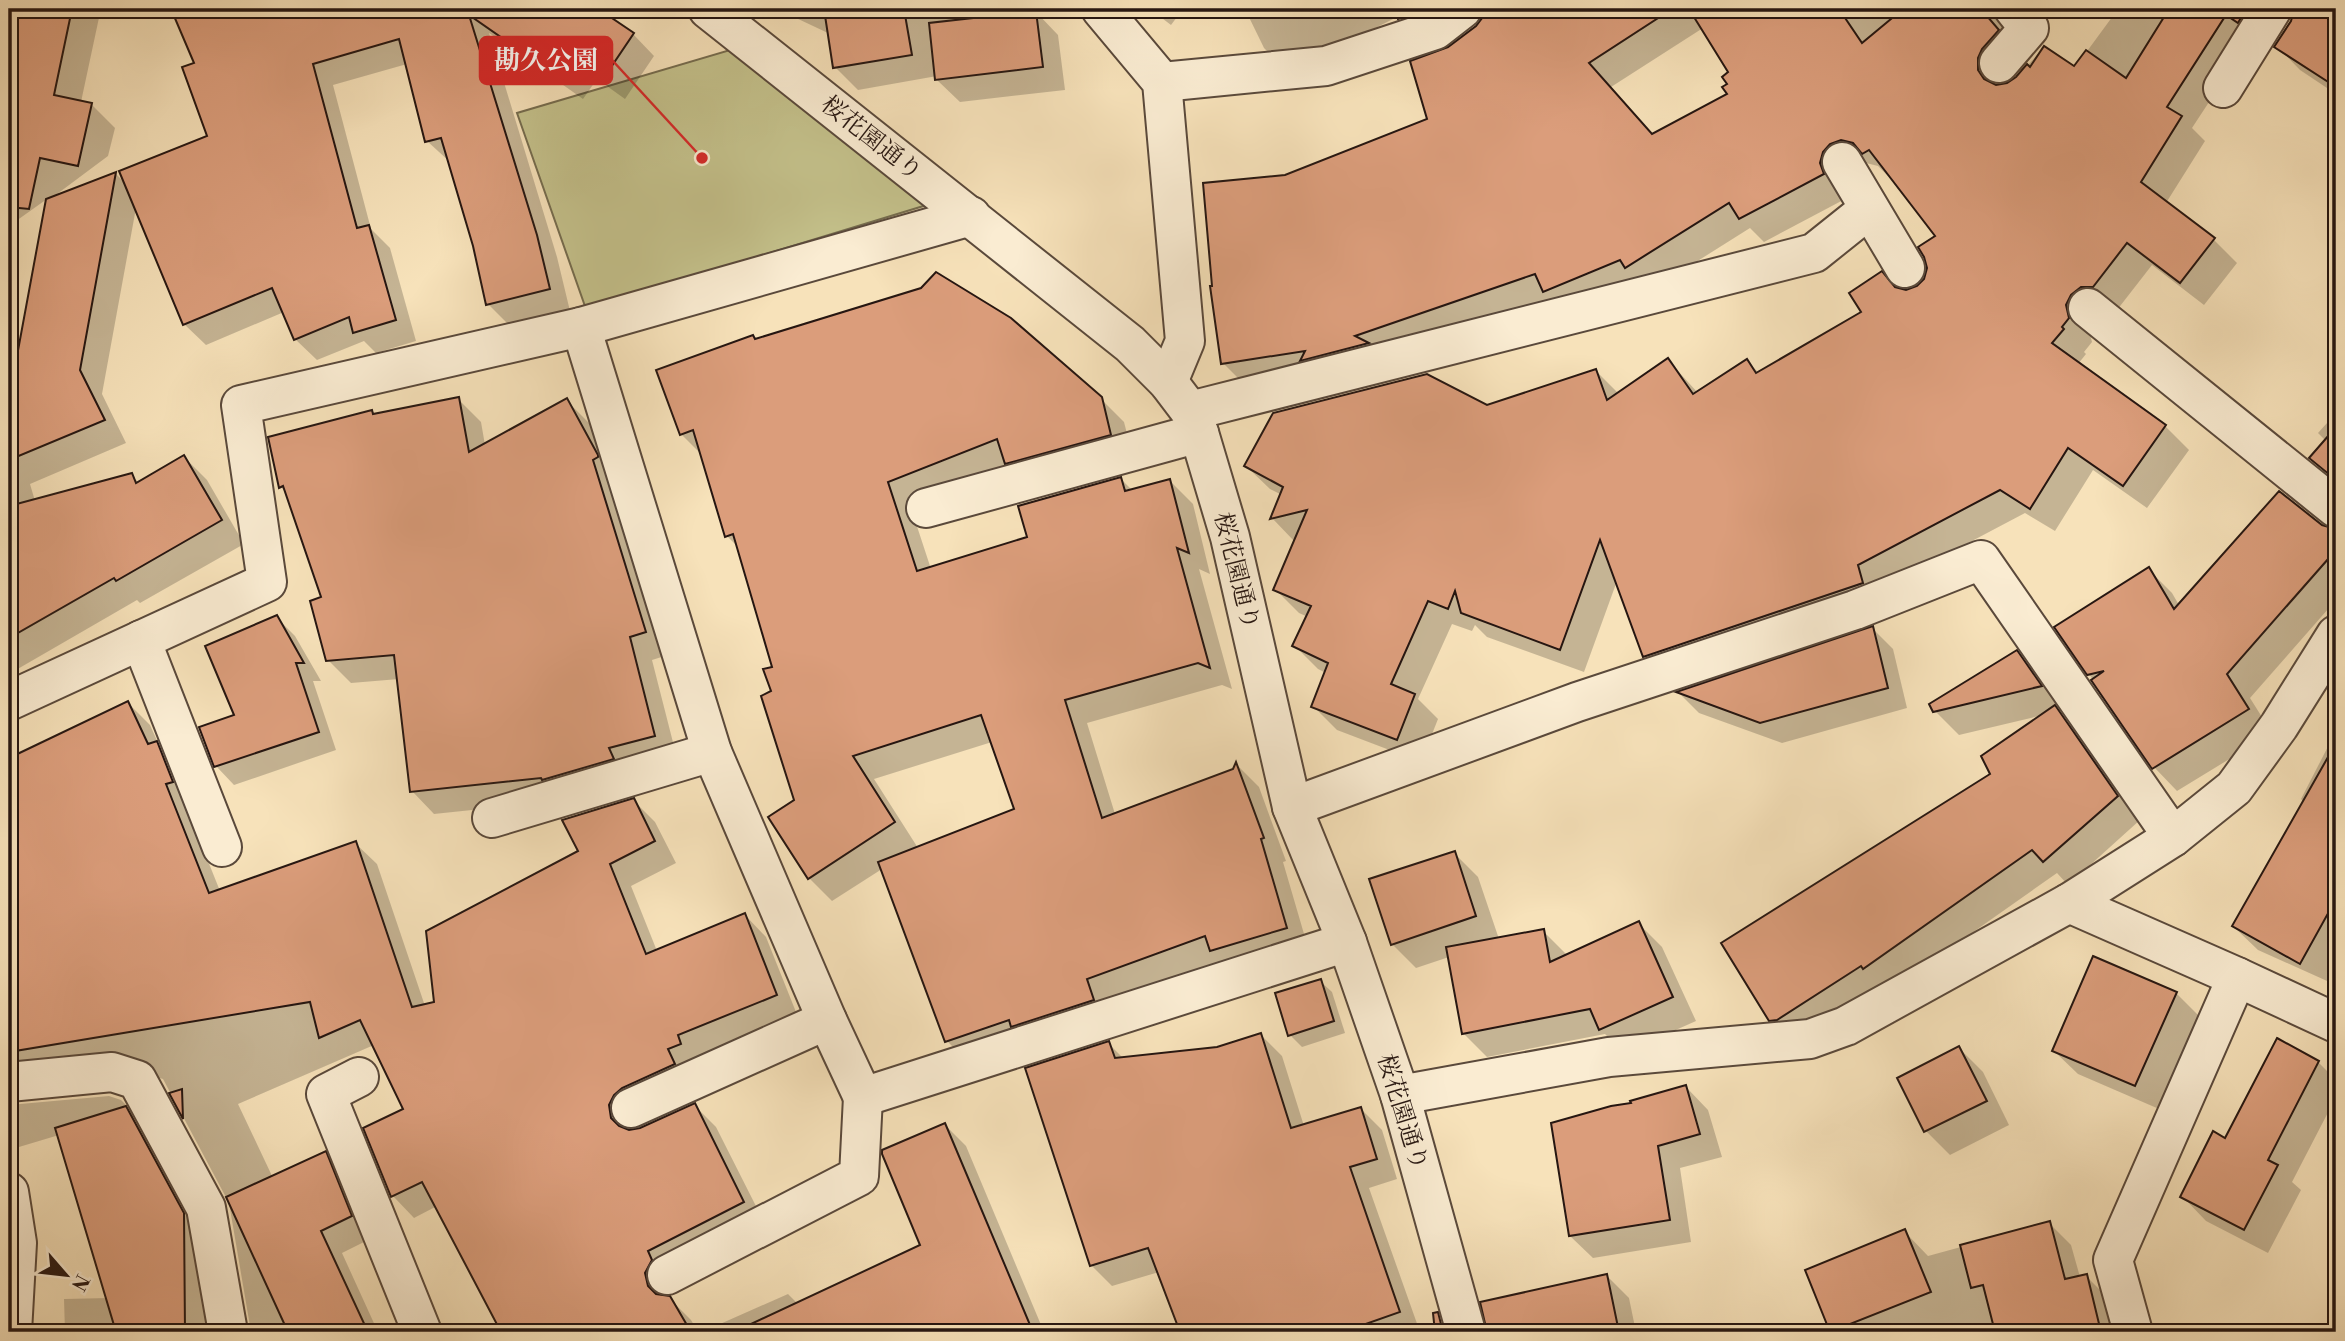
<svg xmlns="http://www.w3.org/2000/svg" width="2345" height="1341" font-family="'Libre Bodoni','Noto Serif JP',serif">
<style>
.green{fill:#c4c18b;stroke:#756c4e;stroke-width:2}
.shadow{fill:#0003;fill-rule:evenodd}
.building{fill:#db9d7b;stroke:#261611;stroke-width:2}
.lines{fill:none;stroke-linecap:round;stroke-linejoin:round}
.minor-casing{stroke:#5a493b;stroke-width:42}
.minor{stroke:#faecd2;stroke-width:38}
.labels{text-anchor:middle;stroke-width:7;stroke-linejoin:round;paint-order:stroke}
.street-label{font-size:24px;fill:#261611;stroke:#faecd2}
.leader{fill:none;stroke:#d62828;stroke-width:2.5}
.callout-dot{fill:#d62828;stroke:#faecd2;stroke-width:2.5}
.callout{fill:#d62828;stroke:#d62828;stroke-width:2.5}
.callout-label{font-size:26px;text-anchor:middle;font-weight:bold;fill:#fff}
</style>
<rect width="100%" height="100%" fill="#f7e2ba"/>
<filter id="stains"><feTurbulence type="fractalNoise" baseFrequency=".00286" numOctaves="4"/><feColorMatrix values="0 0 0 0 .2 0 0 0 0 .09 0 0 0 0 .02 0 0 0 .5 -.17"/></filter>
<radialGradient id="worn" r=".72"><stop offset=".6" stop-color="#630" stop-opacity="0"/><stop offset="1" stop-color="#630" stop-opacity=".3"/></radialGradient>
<path class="green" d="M730,50L930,204L586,309L517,113Z"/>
<g class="shadow">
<path d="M9,9H96L100,13L81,102L91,104L115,128L108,156L49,200L116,174L126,184L210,137L196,64L173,9H267L276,30L349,9H595L633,34L654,56L625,99L597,79L583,99L489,33L557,257L570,311L509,325L488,304L475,245L450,162L427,141L407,64L333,85L371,229L390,248L416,341L376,353L364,341L317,360L295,339L284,312L206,345L184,324L136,208L102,394L126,443L30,484L35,501L131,475L139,483L184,457L207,480L244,544L140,603L137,600L9,674V400L11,399L47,199L9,226Z"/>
<path d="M777,9H1022L1023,14L1036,12L1058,35L1065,90L960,102L937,80V76L858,90L835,67L830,34Z"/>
<path d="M1150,9H1183L1171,25Z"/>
<path d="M1245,9H1986L2016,37L2000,86L2008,85L2016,79L2043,48L2074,69L2118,9H2336V94L2300,70L2277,46L2292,21L2295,11L2286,13L2251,38L2192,128L2205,141L2166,203L2213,239L2237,263L2204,305L2152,265L2117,310L2089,330L2092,342L2084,352L2086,354L2078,364L2165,426L2189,450L2147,508L2093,470L2055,531L2025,513L1881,589L1669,680L1645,656L1617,581L1584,672L1487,637L1475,625L1472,631L1452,624L1418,699L1438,719L1421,762L1337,730L1313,706L1326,673L1318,669L1294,645L1308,617L1299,613L1275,589L1295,542L1272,518L1282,495L1270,489L1246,466L1486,407L1596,371L1619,394L1668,360L1698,393L1747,361L1759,373L1864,312L1897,290L1906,292L1918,288L1925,280L1937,236L1890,175L1888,176L1878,166L1866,163L1854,167L1847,198L1764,242L1750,228L1650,291L1247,387L1223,363L1286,177L1429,120L1449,49L1477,27L1484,17L1485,10L1424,42L1399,16L1288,72L1264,48ZM1703,28L1730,73L1729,94L1653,135L1611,87Z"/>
<path d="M2336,120V140L2328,132Z"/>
<path d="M2336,238V253L2330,247Z"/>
<path d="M753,337L757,340L1100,398L1124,422L1133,457L910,505L931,569L1029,538L1121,479L1132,490L1170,481L1193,504L1210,574L1199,569L1232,689L1222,685L1087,723L1115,814L1234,771L1237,765L1259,787L1286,861L1283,862L1309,951L1234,973L1221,961L1108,1002L970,1064L947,1041L882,869L832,901L809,878L796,801L773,692L774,668L738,547L727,536L702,455L681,434ZM992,742L1016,810L918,848L874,779Z"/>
<path d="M458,399L481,422L485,445L566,400L589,423L620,479L668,655L652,660L677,758L565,800L434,814L412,791L399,679L351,683L328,660L323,598L287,493L281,487L371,412L375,415Z"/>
<path d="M2336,413V483L2311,458L2326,441L2318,433Z"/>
<path d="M2321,527L2336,531V600L2250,698L2272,733L2177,791L2154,767L2089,674L2149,570L2172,593L2179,605Z"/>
<path d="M277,618L295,636L321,681H313L336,750L234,785L216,766L201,728L236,716Z"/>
<path d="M1872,628L1893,649L1907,708L1782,743L1699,713L1679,693Z"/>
<path d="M2016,652L2040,676L2064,710L2058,711L2078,731L2140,820L2068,885L2057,873L1888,992L1794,1044L1770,1020L1992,774L2043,715L1959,735L1935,711Z"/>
<path d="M128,703L150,725L159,745L178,765L186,806L220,891L355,843L377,864L425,1006L436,1004L580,852L633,800L655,822L676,863L631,886L657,951L745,915L766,937L798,1017L634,1118L630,1129L631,1131L640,1130L694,1105L716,1127L765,1224L673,1283L665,1297L669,1298L691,1320L698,1332H503L437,1206L414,1218L393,1196L405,1110L374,1045L238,1104L273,1178L325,1154L347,1175L372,1238L342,1253L378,1332H251L229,1203L163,1079L133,1071L10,1096L9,1105V759Z"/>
<path d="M2336,731V985L2258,950L2234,927L2304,802L2301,799Z"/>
<path d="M1454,853L1478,877L1499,939L1543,931L1568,956L1638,923L1662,947L1696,1021L1624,1053L1605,1034L1487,1057L1463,1033L1449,957L1416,968L1392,944Z"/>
<path d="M1320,981L1332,992L1345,1033L1302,1047L1290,1035Z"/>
<path d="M2176,993L2200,1017L2159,1109L2078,1074L2054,1051Z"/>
<path d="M1261,1035L1282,1056L1304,1126L1361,1109L1382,1130L1397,1179L1369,1188L1420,1332H1178L1182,1331L1159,1272L1112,1286L1091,1265L1108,1043L1124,1059L1218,1049Z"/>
<path d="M1959,1048L1983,1072L2009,1125L1950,1155L1926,1131L1899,1079Z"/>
<path d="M2318,1062L2336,1080V1097L2292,1182L2301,1190L2268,1253L2206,1221L2183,1197L2226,1140Z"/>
<path d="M1686,1087L1708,1110L1722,1157L1680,1168L1691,1242L1593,1258L1570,1236Z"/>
<path d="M109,1096L121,1100L143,1122L206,1239L223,1332H65L64,1299L108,1298L59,1135L9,1150V1105Z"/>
<path d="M945,1125L966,1146L1044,1332H702L788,1294L798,1304L922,1246Z"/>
<path d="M2049,1223L2071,1245L2080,1277L2086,1276L2108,1298L2117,1332H1832L1807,1271L1904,1231L1928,1256Z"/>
<path d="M1607,1276L1629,1298L1636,1332H1512L1505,1299Z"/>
</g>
<g class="building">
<path d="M9,9H72L54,95L92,103L78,166L40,158L29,209L9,207Z"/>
<path d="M171,9H610L606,14L634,33L603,79L575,59L561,79L469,15L537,235L550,289L486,305L473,246L441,138L425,142L399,39L313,64L357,228L369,225L396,320L353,333L349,317L294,340L272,288L183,325L119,171L207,136L182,67L194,63Z"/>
<path d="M824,9H904L912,55L833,68Z"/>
<path d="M1395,9H1427L1398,19Z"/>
<path d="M1483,9H1672L1589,63L1652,134L1727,94L1722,87L1727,84L1722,77L1728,72L1689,9H1839L1862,43L1903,9H1981L1999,30L1982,49L1978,58V70L1984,79L1996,85L2007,83L2016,77L2027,64L2030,67L2044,46L2074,66L2086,50L2126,78L2169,9H2246L2238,23L2226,15L2167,107L2182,116L2141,182L2215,238L2180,283L2127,243L2093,287H2081L2071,295L2066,305L2069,318L2062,327L2064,329L2052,343L2166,425L2123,486L2068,448L2030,509L2000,490L1858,565L1863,583L1643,657L1600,540L1560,650L1461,613L1455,591L1448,609L1428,601L1391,684L1415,694L1397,740L1311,707L1328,663L1292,646L1311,606L1273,590L1307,510L1270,519L1283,487L1244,466L1273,413L1427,374L1487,405L1596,369L1607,400L1668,358L1693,394L1747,359L1756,373L1861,312L1849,293L1882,271L1895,287L1906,290L1917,286L1924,279L1927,268L1924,257L1918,247L1935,236L1869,150L1862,154L1853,143L1841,140L1830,144L1823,152L1820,163L1824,174L1739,219L1729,203L1625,268L1620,260L1543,292L1535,274L1355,336L1369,343L1300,361L1305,351L1221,364L1210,286H1212L1203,183L1285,175L1427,119L1410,61L1448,47L1476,26L1482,18Z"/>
<path d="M2294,9H2336V87L2274,47L2291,21Z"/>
<path d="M1036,11L1043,67L935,80L929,23Z"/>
<path d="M116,172L80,370L105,420L9,460V399L46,199Z"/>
<path d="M936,272L1011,318L1102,397L1111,435L1005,464L997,439L888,482L917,571L1027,537L1018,506L1121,477L1125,491L1170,479L1189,553L1177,548L1210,668L1198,663L1065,700L1102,818L1233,769L1236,762L1264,838L1261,839L1287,928L1210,951L1205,936L1087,979L1094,1000L1011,1027L1009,1020L945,1042L878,862L1014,809L981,715L853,756L895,822L808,879L768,817L794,800L761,696L771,691L763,669L772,667L733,534L725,537L693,430L680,435L656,370L753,335L755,339L921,288Z"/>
<path d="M459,397L469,452L567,398L598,455V457L593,460L646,632L630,637L655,736L609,748L614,759L542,780L541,778L410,792L394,655L326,661L310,601L321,597L283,486L279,488L268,437L372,410L373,414Z"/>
<path d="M2336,427V480L2309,458Z"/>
<path d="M184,455L222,520L116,581L114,578L9,638V506L132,473L136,483Z"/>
<path d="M2279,491L2322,525L2336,529V550L2227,674L2249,709L2152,769L2091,680L2104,671L2087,675L2054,627L2149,567L2174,609Z"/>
<path d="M277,615L304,663H296L319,732L214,767L199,727L234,715L205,646Z"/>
<path d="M1873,626L1888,688L1760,723L1676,692Z"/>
<path d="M2017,650L2042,686L1933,712L1929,704Z"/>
<path d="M128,701L148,744L157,741L173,782L166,784L209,893L356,841L412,1007L434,1002L426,931L578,851L562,820L634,798L655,841L610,864L646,954L745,913L777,995L678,1035L681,1044L668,1049L675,1064L622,1088L614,1095L609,1105L611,1118L619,1126L629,1130L640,1128L695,1103L744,1202L648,1251L652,1260L645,1273L648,1286L656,1294L670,1296L691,1332H501L422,1182L391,1197L363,1128L403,1109L360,1020L319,1038L310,1002L9,1052V758Z"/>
<path d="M2055,705L2118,796L2043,862L2032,850L1863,969L1861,966L1777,1020L1769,1021L1721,943L1990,774L1981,756Z"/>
<path d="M2336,743V899L2300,964L2232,926Z"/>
<path d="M1455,851L1476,916L1391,945L1369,879Z"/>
<path d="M1639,921L1673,997L1599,1030L1590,1009L1462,1034L1446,947L1544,929L1550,962Z"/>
<path d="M2093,956L2177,992L2135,1086L2052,1051Z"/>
<path d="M1321,979L1334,1021L1288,1036L1275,993Z"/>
<path d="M1261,1033L1291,1128L1361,1107L1377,1159L1350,1167L1400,1312L1343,1332H1180L1148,1248L1090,1266L1025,1068L1109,1041L1115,1058L1217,1047Z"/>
<path d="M2277,1038L2319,1061L2268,1160L2278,1165L2244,1230L2180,1197L2213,1131L2225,1138Z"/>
<path d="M1959,1046L1987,1101L1924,1132L1897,1078Z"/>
<path d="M1686,1085L1700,1134L1658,1146L1670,1220L1569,1236L1551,1123L1611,1106L1631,1103L1630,1101Z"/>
<path d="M182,1089L183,1119L169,1093Z"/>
<path d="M126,1106L184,1213L185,1332H116L55,1128Z"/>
<path d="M945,1123L1033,1332H734L920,1245L882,1154V1150Z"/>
<path d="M326,1151L352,1216L321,1231L368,1332H288L226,1197Z"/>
<path d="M2050,1221L2065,1279L2087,1274L2101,1332H1995L1983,1285L1971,1288L1960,1245Z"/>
<path d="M1905,1229L1931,1292L1830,1332L1805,1270Z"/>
<path d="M1607,1274L1619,1332H1487L1480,1302Z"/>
<path d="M1438,1312L1443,1332H1435L1433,1313Z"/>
</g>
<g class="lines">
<g class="minor-casing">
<g id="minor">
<path d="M708,9L1130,344L1168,382L1190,411L1199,433L1230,537L1292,807L1347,942L1400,1095L1466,1332"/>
<path d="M1101,9L1162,82L1185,341L1168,382"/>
<path d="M1999,63L2029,28L2014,9"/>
<path d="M1162,82L1326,66L1435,30L1462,9"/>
<path d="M2223,88L2272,9"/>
<path d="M1842,162L1905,268"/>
<path d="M2088,308L2336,508"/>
<path d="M581,327L712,752L827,1020L863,1097L1347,942"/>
<path d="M1190,411L1814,253L1869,209"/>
<path d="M926,508L1199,433"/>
<path d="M141,640L222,847"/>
<path d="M9,701L267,582L241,405L581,327L971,216"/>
<path d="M1292,807L1577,702L1855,610L1981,560L2173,837"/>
<path d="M492,818L712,752"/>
<path d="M2069,903L2237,977L2336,1023"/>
<path d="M359,1077L326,1094L422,1332"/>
<path d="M9,1082L112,1072L137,1080L206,1208L228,1332"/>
<path d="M1400,1095L1609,1057L1810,1039L1846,1026L2069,903L2173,837L2234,788L2279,726L2336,635"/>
<path d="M631,1108L827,1020"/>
<path d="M9,1192L17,1243L12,1332"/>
<path d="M667,1275L859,1176L863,1097"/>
<path d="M2133,1332L2113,1260L2237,977"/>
</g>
</g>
<use href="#minor" class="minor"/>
</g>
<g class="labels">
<g class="street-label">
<text transform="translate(872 138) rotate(38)" y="8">桜花園通り</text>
<text transform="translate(1237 571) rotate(76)" y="8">桜花園通り</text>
<text transform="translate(1403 1112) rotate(73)" y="8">桜花園通り</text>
</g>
</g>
<path class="leader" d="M702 158L612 60"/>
<circle class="callout-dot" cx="702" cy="158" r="7"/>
<rect class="callout" x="480" y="37" width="132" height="47" rx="7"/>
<g class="callout-label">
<text x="546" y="69">勘久公園</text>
</g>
<rect width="2345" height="1341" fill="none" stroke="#f7e2ba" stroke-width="35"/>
<rect x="10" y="10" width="2324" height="1320" fill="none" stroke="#261611" stroke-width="3.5"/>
<rect x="18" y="18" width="2310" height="1306" fill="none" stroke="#261611" stroke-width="2"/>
<g transform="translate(66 1275) rotate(118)" stroke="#faecd2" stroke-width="5" paint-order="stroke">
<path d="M0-5L12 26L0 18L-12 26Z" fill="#261611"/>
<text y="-10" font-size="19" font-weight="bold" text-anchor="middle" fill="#261611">N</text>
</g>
<rect width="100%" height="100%" filter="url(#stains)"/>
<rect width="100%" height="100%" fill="url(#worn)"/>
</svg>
